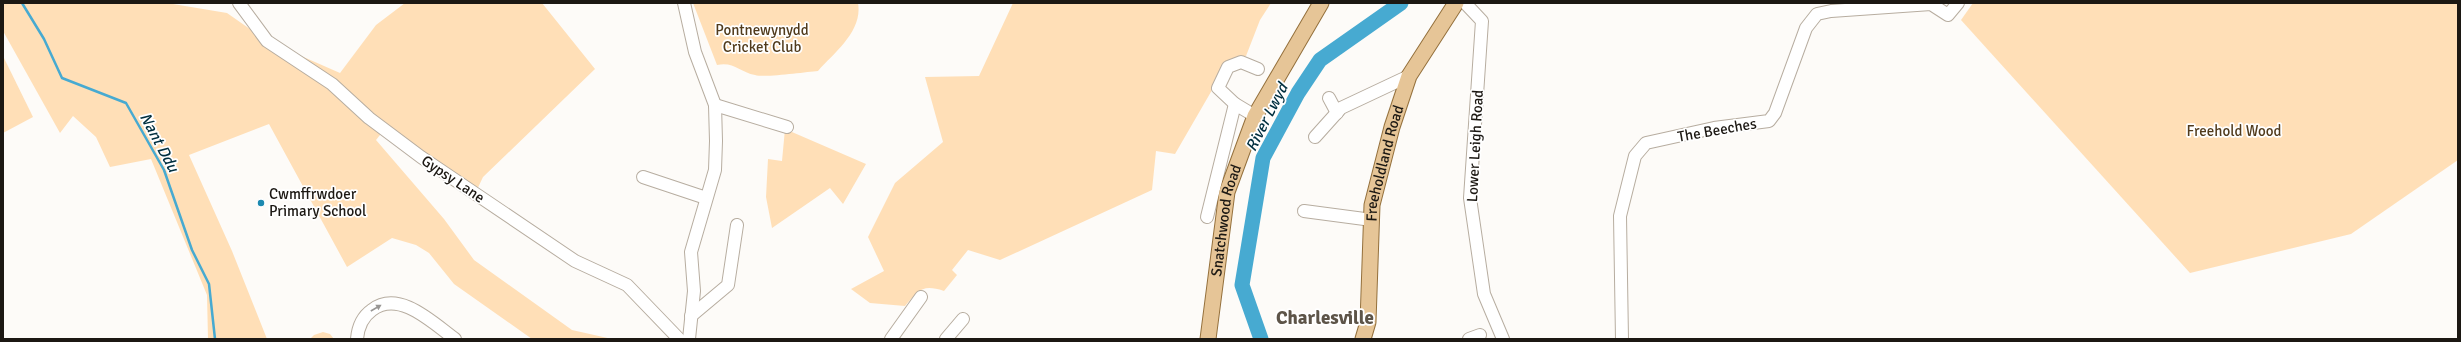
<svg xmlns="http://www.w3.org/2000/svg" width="2461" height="342" font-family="Signika,sans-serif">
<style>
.green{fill:#ffdfb7}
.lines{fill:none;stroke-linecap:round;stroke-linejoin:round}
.stream{stroke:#47aad1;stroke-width:2.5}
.river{stroke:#47aad1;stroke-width:15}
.minor-casing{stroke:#b7ada0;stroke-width:14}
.major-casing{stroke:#94703c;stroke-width:17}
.minor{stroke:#fff;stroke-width:12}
.major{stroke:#e6c597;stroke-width:15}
.oneway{fill:#999795}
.poi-dot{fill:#1c89b0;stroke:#fff;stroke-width:1.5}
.labels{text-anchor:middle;stroke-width:3.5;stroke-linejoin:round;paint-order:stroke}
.park-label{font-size:15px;fill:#513b1c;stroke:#fff}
.street-label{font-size:15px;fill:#1c1813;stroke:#fff}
.poi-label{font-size:15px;fill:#1c1813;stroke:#fff;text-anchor:start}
.water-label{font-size:16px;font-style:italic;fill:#012f3f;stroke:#fff}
.district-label{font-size:19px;font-weight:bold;fill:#5d5448;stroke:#fff}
</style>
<rect width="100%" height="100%" fill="#fdfbf8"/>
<g class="green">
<path d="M3,3H167L227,13L267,41L340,73L376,25L405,3H542L595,69L483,177L475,194L384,130L376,140L444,219L474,260L572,330L612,339H532L454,284L429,253L416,245L392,238L347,267L269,124L189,155L232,251L267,339H208L207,295L151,159L110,167L96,137L73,116L60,133L3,31Z"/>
<path d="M693,3H858C863,31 835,52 818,71C805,72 765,78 755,75C740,72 733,61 717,65Z"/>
<path d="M1013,3H1271L1260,20L1246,56L1230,59L1175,154L1156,151L1152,190L1000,260L968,250L952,270L957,275L944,291C922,284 919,290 905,306L870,303L851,289L884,271L868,237L895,183L943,142L925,77L979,76Z"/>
<path d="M1973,3H2458V160L2351,234L2190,273L1961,20Z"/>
<path d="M3,56L33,117L3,133Z"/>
<path d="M785,129L866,164L843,204L830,188L772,228L766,197L768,159L782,161Z"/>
<path d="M323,332L330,334L334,339H310L314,335Z"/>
</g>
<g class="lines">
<path class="stream" d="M22,3L44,39L62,78L126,103L164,170L192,250L209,284L215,339"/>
<path class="river" d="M1261,339L1242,285L1263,158L1298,93L1320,60L1401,3"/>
<g class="minor-casing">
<g id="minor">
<path d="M239,3L267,41L332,84L369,118L421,157L575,261L627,285L679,339"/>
<path d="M684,3L695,52L715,105L716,141L715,170L691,252L694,291L689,339"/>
<path d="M1465,3L1482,21L1470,198L1484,294L1503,339"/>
<path d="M1329,98L1337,113"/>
<path d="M1235,104L1218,88L1228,67L1241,62L1258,69"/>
<path d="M715,105L787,127"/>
<path d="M1315,137L1341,108L1409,76"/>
<path d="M643,177L706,198"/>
<path d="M1304,211L1372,220"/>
<path d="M1207,217L1235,104L1255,116"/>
<path d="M691,316L728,285L737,225"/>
<path d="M357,339C358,327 362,317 372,310C399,289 433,323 455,339"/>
<path d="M891,339L921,297"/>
<path d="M946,339L963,319"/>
<path d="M1469,339L1480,335"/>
<path d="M1622,339L1620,216L1635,156L1646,143L1714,128L1769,121L1775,113L1806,28L1817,14L1831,11L1931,4L1948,15L1958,3"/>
</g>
</g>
<g class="major-casing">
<g id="major">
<path id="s1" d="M1208,339L1227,192L1255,116L1321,3"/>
<path id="s2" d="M1363,339L1368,322L1372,205L1392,127L1409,76L1456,3"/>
</g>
</g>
<use href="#minor" class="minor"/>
<use href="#major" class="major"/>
</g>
<defs><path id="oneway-solid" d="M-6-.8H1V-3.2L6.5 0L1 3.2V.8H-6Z"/></defs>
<use class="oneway" href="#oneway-solid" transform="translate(376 308) rotate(-30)"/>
<circle class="poi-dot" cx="261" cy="203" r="4"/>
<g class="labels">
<g class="park-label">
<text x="762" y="35">Pontnewynydd<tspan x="762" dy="17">Cricket Club</tspan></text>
<text x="2234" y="136">Freehold Wood</text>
</g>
<g class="street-label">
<text transform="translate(1717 130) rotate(-10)" y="5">The Beeches</text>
<text transform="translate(1475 146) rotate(-87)" y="5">Lower Leigh Road</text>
<text dy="5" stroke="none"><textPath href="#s2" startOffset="178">Freeholdland Road</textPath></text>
<text transform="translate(453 179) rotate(34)" y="5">Gypsy Lane</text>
<text dy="5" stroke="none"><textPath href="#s1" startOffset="120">Snatchwood Road</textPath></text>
</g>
<g class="poi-label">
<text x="269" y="199">Cwmffrwdoer<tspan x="269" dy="17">Primary School</tspan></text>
</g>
<g class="water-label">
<text transform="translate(1266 117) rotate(-63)" y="6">River Lwyd</text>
<text transform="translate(160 142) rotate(62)" y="6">Nant Ddu</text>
</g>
<g class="district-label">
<text x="1325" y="324">Charlesville</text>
</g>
</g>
<rect width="2461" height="342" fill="none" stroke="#1c1813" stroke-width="8"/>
</svg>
